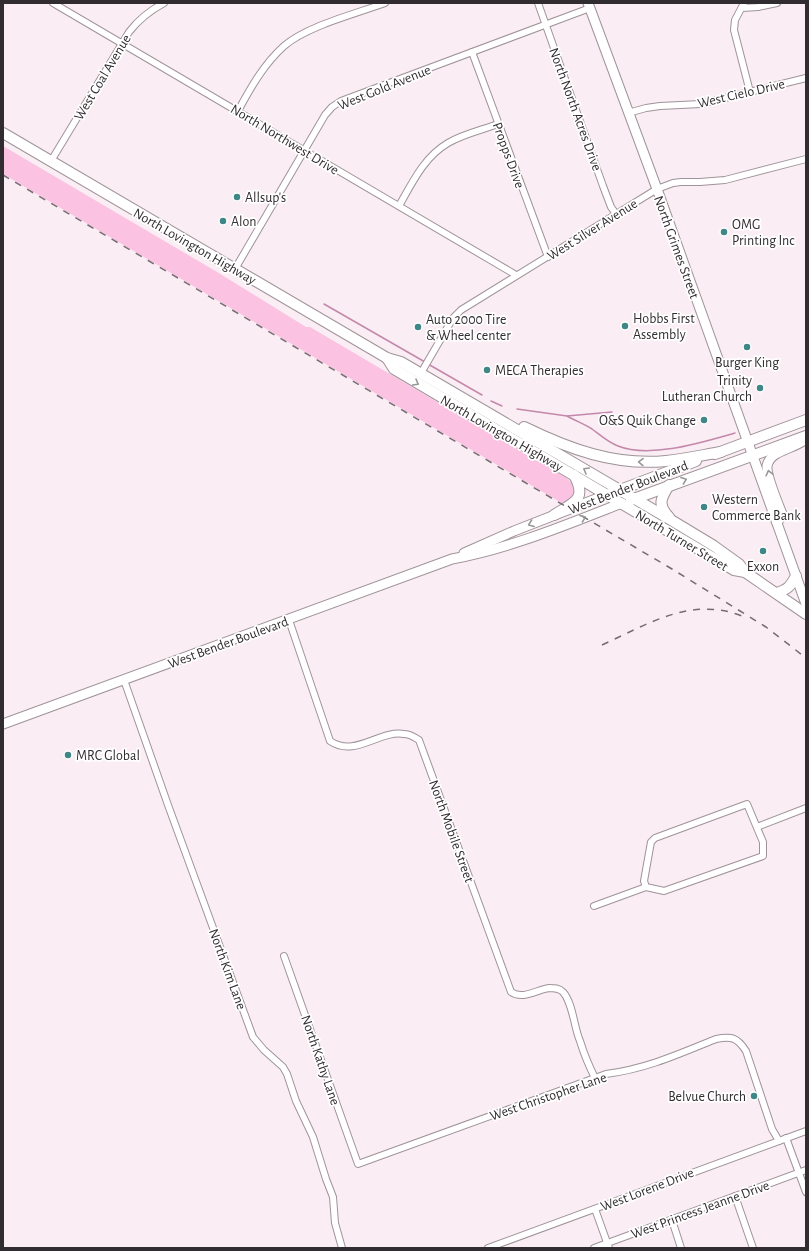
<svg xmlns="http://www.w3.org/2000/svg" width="809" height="1251" font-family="'Alegreya Sans',sans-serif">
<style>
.green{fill:#fbc2e2}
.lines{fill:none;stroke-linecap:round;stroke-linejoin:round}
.stream{stroke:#c488aa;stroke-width:1.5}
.minor-casing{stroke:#9f9399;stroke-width:8}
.secondary-casing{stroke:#9f9399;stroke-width:11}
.primary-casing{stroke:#9f9399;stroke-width:12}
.minor{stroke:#fff;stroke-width:6}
.secondary{stroke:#fff;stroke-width:9}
.primary{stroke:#fff;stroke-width:10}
.rail{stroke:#756d72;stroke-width:1.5;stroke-dasharray:7 7;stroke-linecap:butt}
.oneway{stroke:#989697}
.poi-dot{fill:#3f8786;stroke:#fff;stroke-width:1.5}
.labels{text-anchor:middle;stroke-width:3.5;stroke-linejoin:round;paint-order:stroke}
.street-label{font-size:14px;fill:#312c2f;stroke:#fff}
.poi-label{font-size:14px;fill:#312c2f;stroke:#fff;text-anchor:start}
</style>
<rect width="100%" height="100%" fill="#faedf4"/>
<path class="green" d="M3,146L217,272L306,327H310L565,477L573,484L576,496L565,505L3,174Z"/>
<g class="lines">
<g class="stream">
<path d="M324,304L425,362"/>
<path d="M428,364L482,395"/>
<path d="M491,401L502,406"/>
<path d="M517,409L567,416L612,412"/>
<path d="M567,416C576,421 584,424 592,429C600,435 609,443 618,446C650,459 703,442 735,433"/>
</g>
<g class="minor-casing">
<g id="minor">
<path d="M53,3L516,275"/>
<path d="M538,3L603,186L611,207L616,214"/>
<path d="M744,3L735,20L734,30L750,92"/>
<path d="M742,8L758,7L777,3"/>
<path d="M472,52L548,257"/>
<path d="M238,111C251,87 264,64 284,46C307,26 355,14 385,3"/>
<path d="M628,113L646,108L660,106L701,104L806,78"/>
<path d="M51,161L129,32C139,19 149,11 164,3"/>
<path d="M399,206C412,183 424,157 448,143C463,134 482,130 498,124"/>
<path d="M235,269L325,115L332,107L341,101L590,8"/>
<path d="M421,373L453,318L461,310L657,189L673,183L681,182H700L725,180L806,159"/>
<path d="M289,620L330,741C355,758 379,730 404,734C410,734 414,737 419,740L511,992C523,1000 536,990 549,988C554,988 559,988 563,992C573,1003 574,1028 580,1041C584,1054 589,1066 595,1078"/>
<path d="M124,680L168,805L253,1037L264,1050L283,1067L287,1074L296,1101L313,1137L326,1179L333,1197L335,1223L342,1248"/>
<path d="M757,827L806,808"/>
<path d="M594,906L646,887L664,891L763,856V842L747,804L655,838L651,842L644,881L646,887"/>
<path d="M284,956L358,1164L606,1074C646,1069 679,1054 716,1039C731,1036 737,1037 746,1051L772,1129L779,1141"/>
<path d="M786,1138L806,1192"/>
<path d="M735,1196L753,1248"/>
<path d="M595,1209L609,1248"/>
<path d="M672,1220L681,1248"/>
<path d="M488,1248L806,1131"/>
<path d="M594,1248L806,1170"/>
</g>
</g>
<g class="secondary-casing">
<g id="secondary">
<path d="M588,3L657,189L806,604"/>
<path d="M777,523L782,514C778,504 766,475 767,466C768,461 771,457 776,454C786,448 797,446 806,439"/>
<path d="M464,553L514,531L611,493"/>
<path d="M3,724L452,559C511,548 566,525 622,503"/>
</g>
</g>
<g class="primary-casing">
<g id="primary">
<path d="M3,133L387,358L401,362L671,520L714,546L739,564L745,572"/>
<path d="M387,358L394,369L734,570L745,572L806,614"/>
<path d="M524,427C569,449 615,466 666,461C685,459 703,455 721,452"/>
<path d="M715,454L806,420"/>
<path d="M620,490L696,461"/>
<path d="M631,500L806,436"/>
<path d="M554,515C573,503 588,500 574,475"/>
<path d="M669,517C657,505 661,498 669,485"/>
<path d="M777,593C788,589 790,587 796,576"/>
</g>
</g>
<use href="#minor" class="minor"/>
<use href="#secondary" class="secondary"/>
<use href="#primary" class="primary"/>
<g class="rail">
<path d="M3,175L672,569L766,627L806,658"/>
<path d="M602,645C648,624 691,596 742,616"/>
</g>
</g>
<defs><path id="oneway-chevron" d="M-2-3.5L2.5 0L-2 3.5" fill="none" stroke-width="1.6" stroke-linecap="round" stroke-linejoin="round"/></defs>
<g class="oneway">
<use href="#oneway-chevron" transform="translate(416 383) rotate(30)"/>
<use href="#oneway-chevron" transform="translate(641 462) rotate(-178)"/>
<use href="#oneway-chevron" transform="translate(586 470) rotate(-150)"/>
<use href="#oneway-chevron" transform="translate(769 473) rotate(-104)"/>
<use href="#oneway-chevron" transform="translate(684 480) rotate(-20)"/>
<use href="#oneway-chevron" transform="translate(583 518) rotate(-21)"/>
<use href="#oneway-chevron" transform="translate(531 524) rotate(159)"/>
</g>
<g class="poi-dot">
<circle cx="237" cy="197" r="4"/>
<circle cx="223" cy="221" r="4"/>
<circle cx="724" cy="232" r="4"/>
<circle cx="625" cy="326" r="4"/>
<circle cx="418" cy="327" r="4"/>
<circle cx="747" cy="347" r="4"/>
<circle cx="487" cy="370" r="4"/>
<circle cx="760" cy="388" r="4"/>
<circle cx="704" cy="420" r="4"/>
<circle cx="704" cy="507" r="4"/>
<circle cx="763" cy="551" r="4"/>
<circle cx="68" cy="755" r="4"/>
<circle cx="754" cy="1096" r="4"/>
</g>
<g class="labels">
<g class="street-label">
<text transform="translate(102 77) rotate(-59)" y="5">West Coal Avenue</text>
<text transform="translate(384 87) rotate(-22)" y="5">West Gold Avenue</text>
<text transform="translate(741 93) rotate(-13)" y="5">West Cielo Drive</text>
<text transform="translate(576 109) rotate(70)" y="5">North North Acres Drive</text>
<text transform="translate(285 139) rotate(31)" y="5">North Northwest Drive</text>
<text transform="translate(509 155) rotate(70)" y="5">Propps Drive</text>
<text transform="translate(592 229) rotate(-32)" y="5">West Silver Avenue</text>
<text transform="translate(195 246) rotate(30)" y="5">North Lovington Highway</text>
<text transform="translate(677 247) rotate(70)" y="5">North Grimes Street</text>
<text transform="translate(502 433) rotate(30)" y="5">North Lovington Highway</text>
<text transform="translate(628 487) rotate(-21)" y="5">West Bender Boulevard</text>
<text transform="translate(682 540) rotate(31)" y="5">North Turner Street</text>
<text transform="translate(228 642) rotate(-20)" y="5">West Bender Boulevard</text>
<text transform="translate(452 831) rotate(70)" y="5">North Mobile Street</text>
<text transform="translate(228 969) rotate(70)" y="5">North Kim Lane</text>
<text transform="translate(321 1060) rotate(71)" y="5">North Kathy Lane</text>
<text transform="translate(548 1096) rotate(-19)" y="5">West Christopher Lane</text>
<text transform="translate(647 1189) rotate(-21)" y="5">West Lorene Drive</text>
<text transform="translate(700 1209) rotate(-20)" y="5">West Princess Jeanne Drive</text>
</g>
<g class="poi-label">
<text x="245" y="202">Allsup's</text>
<text x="231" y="226">Alon</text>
<text x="732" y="229">OMG<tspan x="732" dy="16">Printing Inc</tspan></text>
<text x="633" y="323">Hobbs First<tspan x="633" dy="16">Assembly</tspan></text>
<text x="426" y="324">Auto 2000 Tire<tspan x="426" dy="16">&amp; Wheel center</tspan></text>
<text x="747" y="367" text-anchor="middle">Burger King</text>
<text x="495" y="375">MECA Therapies</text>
<text x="752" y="385" text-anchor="end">Trinity<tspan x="752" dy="16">Lutheran Church</tspan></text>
<text x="696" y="425" text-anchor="end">O&amp;S Quik Change</text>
<text x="712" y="504">Western<tspan x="712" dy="16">Commerce Bank</tspan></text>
<text x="763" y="571" text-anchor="middle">Exxon</text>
<text x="76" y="760">MRC Global</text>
<text x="746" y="1101" text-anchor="end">Belvue Church</text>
</g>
</g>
<rect width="809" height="1251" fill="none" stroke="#312c2f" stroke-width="8"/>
</svg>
